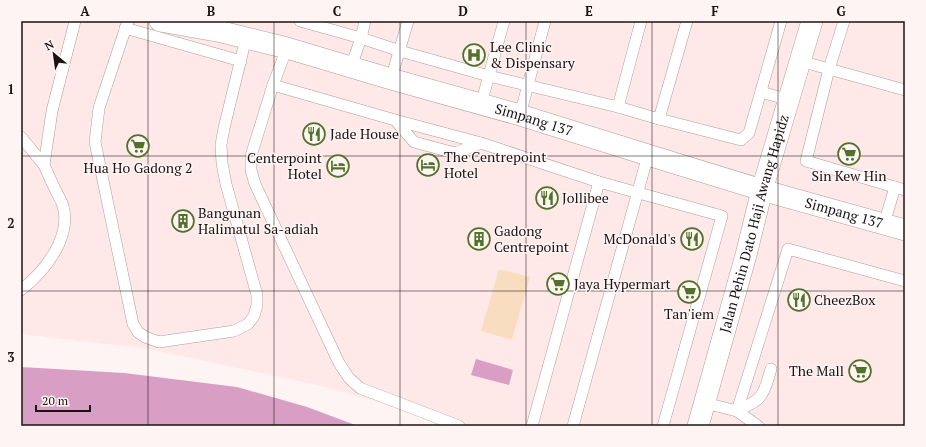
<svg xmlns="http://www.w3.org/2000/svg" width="926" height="447" font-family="'PT Serif',serif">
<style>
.built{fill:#fee9e8}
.green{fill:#f9ddc1}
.water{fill:#d89ec3}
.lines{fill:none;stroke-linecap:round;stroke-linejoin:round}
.service-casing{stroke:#b39c9a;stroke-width:12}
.minor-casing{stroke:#b39c9a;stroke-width:22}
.service{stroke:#fff;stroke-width:11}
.minor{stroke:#fff;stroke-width:21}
.grid{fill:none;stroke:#1b1313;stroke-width:1;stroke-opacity:0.55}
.labels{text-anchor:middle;stroke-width:3;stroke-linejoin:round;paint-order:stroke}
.poi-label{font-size:14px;fill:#1b1313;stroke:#fef4f3;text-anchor:start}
.street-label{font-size:14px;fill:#1b1313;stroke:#fef4f3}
.neatline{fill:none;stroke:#1b1313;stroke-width:1.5}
.grid-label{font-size:13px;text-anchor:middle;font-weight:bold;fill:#1b1313}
</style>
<rect width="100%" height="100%" fill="#fef4f3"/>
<path class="built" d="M21,21H905V426H458L330,388L149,349L21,334Z"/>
<path class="green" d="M499,269L530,277L512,340L481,331Z"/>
<g class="water">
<path d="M476,359L513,370L509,385L471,375Z"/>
<path d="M21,367L124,373L237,387L307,407L358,426H21Z"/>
</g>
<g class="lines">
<g class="service-casing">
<g id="service">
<path d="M128,21L99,108L95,142L133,324L138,332L145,337L159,342L234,331L248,324L254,316L257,305V295L226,184L222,163L221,145L224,128L246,38"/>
<path d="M300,21L361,38L400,51L489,76L618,107L659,119L741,140L749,133L781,21"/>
<path d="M844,21L829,69L806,161L905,190"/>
<path d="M125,28L241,61"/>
<path d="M287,48L273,85L251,156V170L255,184L339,363L349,378L360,388L459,426"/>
<path d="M800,61L905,90"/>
<path d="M351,67L361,38L365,21"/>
<path d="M391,79L408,21"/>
<path d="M273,85L395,120L481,143L599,182L722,216L663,426"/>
<path d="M761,92L789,100"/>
<path d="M481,104L504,21"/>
<path d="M618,107L641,21"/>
<path d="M520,115L545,21"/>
<path d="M659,119L687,21"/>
<path d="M395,120L414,142L455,153L481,143"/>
<path d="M21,137L44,165L52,111L75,21"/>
<path d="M884,224L895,187"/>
<path d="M21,290C44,272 72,238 63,206C62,202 59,197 57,193C52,183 48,174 44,165"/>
<path d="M705,403L737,411L758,426"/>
<path d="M737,411L788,249L905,281"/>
<path d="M737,411C744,407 753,404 759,398C766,391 768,378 771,369"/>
<path d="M532,426L599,182"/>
<path d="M573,426L648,155"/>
</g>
</g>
<g class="minor-casing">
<g id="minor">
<path id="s1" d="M160,21L222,32L287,48L391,79L520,115L648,155L762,190L905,230"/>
<path id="s2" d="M698,426L746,255L762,190L812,21"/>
</g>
</g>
<use href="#service" class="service"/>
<use href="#minor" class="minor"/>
</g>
<path class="grid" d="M148,21V426M274,21V426M400,21V426M526,21V426M652,21V426M778,21V426M21,156H905M21,291H905"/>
<defs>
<g id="hospital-ring" transform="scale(1.15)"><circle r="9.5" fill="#fef4f3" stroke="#517229" stroke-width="1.5"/><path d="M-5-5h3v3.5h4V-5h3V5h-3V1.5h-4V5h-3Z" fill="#517229"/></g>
<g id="restaurant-ring" transform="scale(1.15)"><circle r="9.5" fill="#fef4f3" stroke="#517229" stroke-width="1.5"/><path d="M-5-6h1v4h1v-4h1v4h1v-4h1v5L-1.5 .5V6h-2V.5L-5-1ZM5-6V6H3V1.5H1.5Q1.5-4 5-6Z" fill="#517229"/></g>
<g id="supermarket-ring" transform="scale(1.15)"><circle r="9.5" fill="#fef4f3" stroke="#517229" stroke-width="1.5"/><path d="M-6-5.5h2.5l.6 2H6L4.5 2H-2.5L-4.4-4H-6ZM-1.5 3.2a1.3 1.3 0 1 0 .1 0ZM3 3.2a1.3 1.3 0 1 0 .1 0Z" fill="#517229"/></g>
<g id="hotel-ring" transform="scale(1.15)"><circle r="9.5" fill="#fef4f3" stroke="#517229" stroke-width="1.5"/><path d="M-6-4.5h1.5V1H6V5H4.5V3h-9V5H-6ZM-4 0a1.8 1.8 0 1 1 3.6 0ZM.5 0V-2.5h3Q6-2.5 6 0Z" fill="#517229"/></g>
<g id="building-ring" transform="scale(1.15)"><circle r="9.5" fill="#fef4f3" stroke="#517229" stroke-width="1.5"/><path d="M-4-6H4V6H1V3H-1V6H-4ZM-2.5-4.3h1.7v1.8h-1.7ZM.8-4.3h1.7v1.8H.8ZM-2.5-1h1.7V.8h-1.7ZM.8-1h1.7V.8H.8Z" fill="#517229"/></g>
</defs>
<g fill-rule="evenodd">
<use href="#hospital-ring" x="474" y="55"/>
<use href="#restaurant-ring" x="314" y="134"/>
<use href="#supermarket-ring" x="138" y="146"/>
<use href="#supermarket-ring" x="849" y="154"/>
<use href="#hotel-ring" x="428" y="165"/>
<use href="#hotel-ring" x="338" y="166"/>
<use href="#restaurant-ring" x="547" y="198"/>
<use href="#building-ring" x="183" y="221"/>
<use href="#building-ring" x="479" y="239"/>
<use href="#restaurant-ring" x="692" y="239"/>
<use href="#supermarket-ring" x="558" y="284"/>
<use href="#supermarket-ring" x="689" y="292"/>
<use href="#restaurant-ring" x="799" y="300"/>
<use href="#supermarket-ring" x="860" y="371"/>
</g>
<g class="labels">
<g class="poi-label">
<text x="490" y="52">Lee Clinic<tspan x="490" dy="16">&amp; Dispensary</tspan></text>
<text x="330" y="139">Jade House</text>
<text x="444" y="162">The Centrepoint<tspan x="444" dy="16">Hotel</tspan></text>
<text x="322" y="163" text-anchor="end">Centerpoint<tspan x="322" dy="16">Hotel</tspan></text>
<text x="138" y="173" text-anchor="middle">Hua Ho Gadong 2</text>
<text x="849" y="181" text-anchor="middle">Sin Kew Hin</text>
<text x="562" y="203">Jollibee</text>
<text x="198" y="218">Bangunan<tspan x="198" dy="16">Halimatul Sa-adiah</tspan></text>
<text x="494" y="236">Gadong<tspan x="494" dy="16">Centrepoint</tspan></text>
<text x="676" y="244" text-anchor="end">McDonald's</text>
<text x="574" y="289">Jaya Hypermart</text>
<text x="814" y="305">CheezBox</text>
<text x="689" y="319" text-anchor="middle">Tan'iem</text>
<text x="844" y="376" text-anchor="end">The Mall</text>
</g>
<g class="street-label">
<text dy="5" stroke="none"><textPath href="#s1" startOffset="387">Simpang 137</textPath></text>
<text dy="5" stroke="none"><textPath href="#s1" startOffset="711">Simpang 137</textPath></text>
<text dy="5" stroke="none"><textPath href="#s2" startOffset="210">Jalan Pehin Dato Haji Awang Hapidz</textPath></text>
</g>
</g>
<rect width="926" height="447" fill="none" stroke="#fef4f3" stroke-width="44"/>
<g transform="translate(54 54) rotate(331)" stroke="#fef4f3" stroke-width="3" paint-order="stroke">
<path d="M0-3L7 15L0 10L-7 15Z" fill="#1b1313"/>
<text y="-6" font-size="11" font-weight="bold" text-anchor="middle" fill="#1b1313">N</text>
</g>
<path d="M36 405v6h54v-6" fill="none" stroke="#1b1313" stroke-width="2"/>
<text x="42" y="405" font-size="12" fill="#1b1313" stroke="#fef4f3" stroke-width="3" paint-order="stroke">20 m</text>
<rect x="22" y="22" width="882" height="403" class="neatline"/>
<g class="grid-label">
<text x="85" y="16">A</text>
<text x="211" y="16">B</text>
<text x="337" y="16">C</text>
<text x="463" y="16">D</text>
<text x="589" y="16">E</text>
<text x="715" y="16">F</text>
<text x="841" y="16">G</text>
<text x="11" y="94">1</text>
<text x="11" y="228">2</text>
<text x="11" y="362">3</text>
</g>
</svg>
